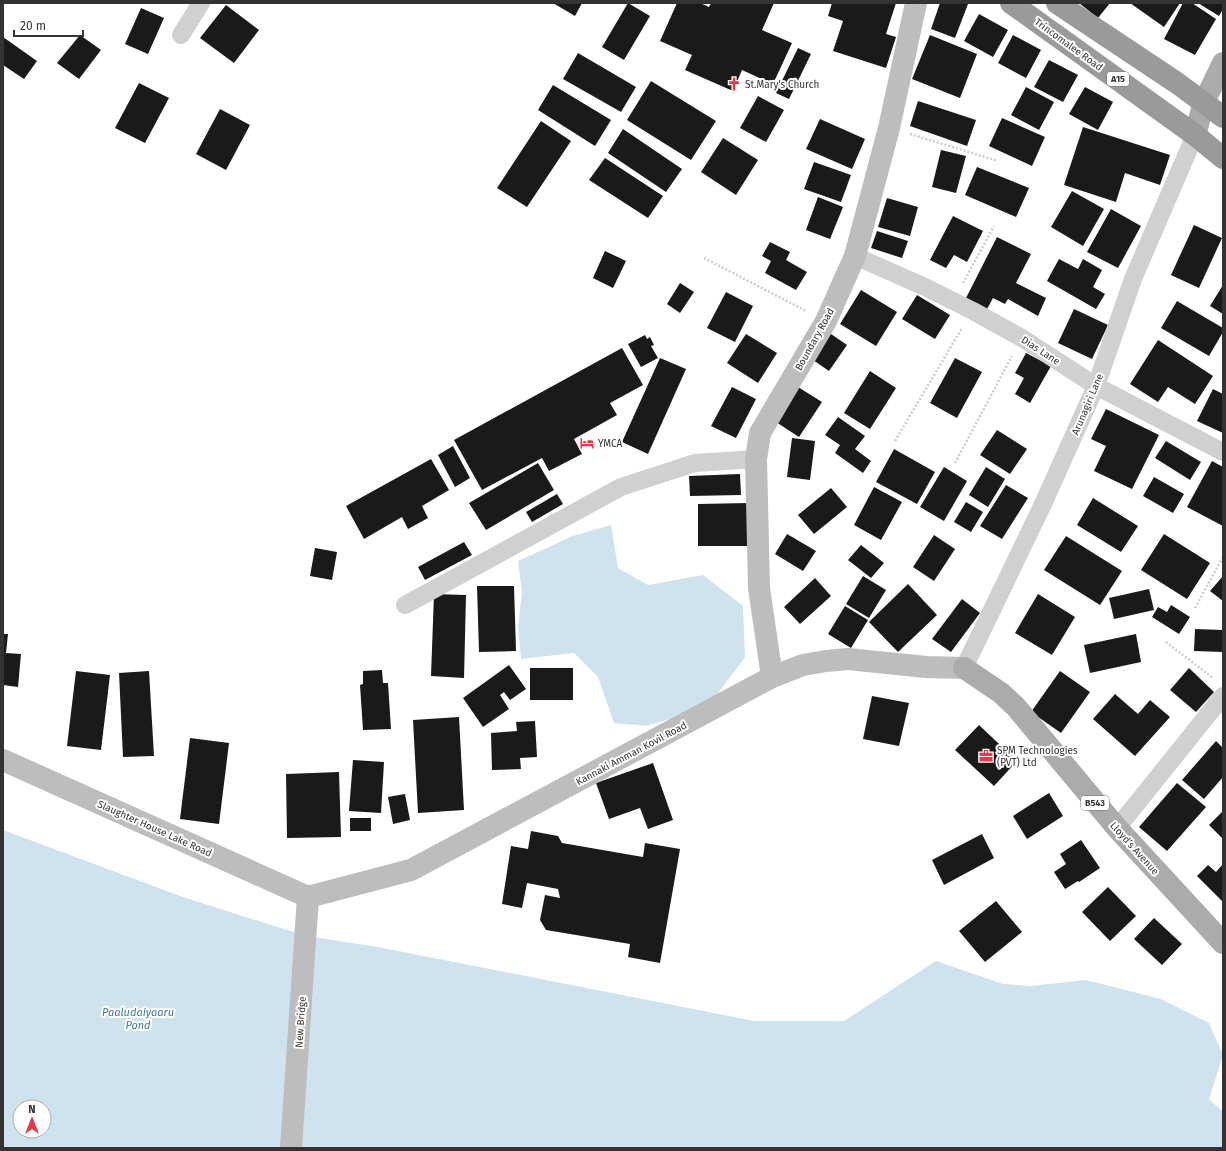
<svg xmlns="http://www.w3.org/2000/svg" width="1226" height="1151" font-family="'Fira Sans',sans-serif">
<style>
.water{fill:#cfe3ee;fill-rule:evenodd}
.building{fill:#1a1a1a}
.lines{fill:none;stroke-linecap:round;stroke-linejoin:round}
.path{stroke:#cdcdcd;stroke-width:2.5;stroke-dasharray:2 2;stroke-linecap:butt}
.street{stroke:#d0d0d0;stroke-width:18}
.secondary{stroke:#bdbdbd;stroke-width:22}
.primary{stroke:#ababab;stroke-width:22}
.highway{stroke:#9a9a9a;stroke-width:22}
.labels{text-anchor:middle;stroke-width:4;stroke-linejoin:round;paint-order:stroke}
.shield{fill:#fff;stroke:#707070;stroke-width:1}
.shield-label{font-size:9px;font-weight:bold;fill:#333}
.street-label{font-size:10px;fill:#333;stroke:#fff}
.poi-label{font-size:10px;fill:#333;stroke:#fff;text-anchor:start}
.water-label{font-size:11px;font-style:italic;fill:#3f7797;stroke:#fff}
</style>
<rect width="100%" height="100%" fill="#fff"/>
<g class="water">
<path d="M611,525L618,568L648,585L703,575L743,606L745,657L707,708L646,726L614,723L598,677L574,653L521,659L518,627L522,592L518,561L573,536Z"/>
<path d="M3,830L183,897L306,936L378,947L754,1021H844L936,961L1003,984L1031,986L1086,980L1161,999L1209,1023L1223,1055L1209,1099L1223,1112V1148H3ZM20,1107H44V1131H20Z"/>
</g>
<g class="building">
<path d="M553,3H582L575,16Z"/>
<path d="M628,3L650,16L624,60L602,47Z"/>
<path d="M677,3H700L709,7L711,3H774L762,30L792,43L773,84L742,70L733,91L685,70L692,55L660,41Z"/>
<path d="M832,3H896L886,34L896,37L886,68L833,51L843,21L828,16Z"/>
<path d="M940,3L968,4L955,38L931,29Z"/>
<path d="M1079,3H1110L1098,18Z"/>
<path d="M1130,3H1180L1164,27Z"/>
<path d="M1183,3H1192L1216,19L1195,55L1164,39Z"/>
<path d="M1198,3H1223V9L1219,16Z"/>
<path d="M226,5L259,30L234,63L200,38Z"/>
<path d="M141,8L164,18L148,54L125,44Z"/>
<path d="M979,14L1008,30L993,57L964,41Z"/>
<path d="M80,35L101,50L79,79L57,63Z"/>
<path d="M930,35L977,54L960,98L912,79Z"/>
<path d="M1013,35L1041,50L1026,78L998,63Z"/>
<path d="M3,37L37,61L24,79L3,65Z"/>
<path d="M798,48L811,54L789,99L776,93Z"/>
<path d="M578,53L636,87L621,112L563,79Z"/>
<path d="M1049,60L1078,75L1063,102L1034,87Z"/>
<path d="M651,81L716,121L691,160L627,120Z"/>
<path d="M139,83L169,98L145,143L115,128Z"/>
<path d="M553,85L611,120L595,146L538,110Z"/>
<path d="M1026,87L1054,102L1039,130L1011,115Z"/>
<path d="M1085,87L1113,102L1098,130L1069,114Z"/>
<path d="M758,96L784,110L766,142L740,128Z"/>
<path d="M918,101L976,120L967,146L910,126Z"/>
<path d="M220,109L250,125L226,170L196,154Z"/>
<path d="M1002,118L1045,137L1032,166L989,146Z"/>
<path d="M820,119L865,139L852,169L806,149Z"/>
<path d="M541,121L571,141L527,207L497,188Z"/>
<path d="M1083,127L1170,155L1160,185L1125,173L1116,202L1064,185Z"/>
<path d="M623,129L682,169L666,192L608,153Z"/>
<path d="M723,138L758,160L736,195L701,172Z"/>
<path d="M941,150L966,156L956,193L932,187Z"/>
<path d="M605,158L663,196L648,218L589,180Z"/>
<path d="M814,162L851,175L841,202L804,189Z"/>
<path d="M977,167L1029,188L1016,217L965,195Z"/>
<path d="M1072,191L1104,209L1083,246L1051,227Z"/>
<path d="M818,197L843,207L830,239L806,230Z"/>
<path d="M887,198L918,207L910,236L878,227Z"/>
<path d="M1111,209L1141,226L1118,268L1087,252Z"/>
<path d="M953,216L983,231L967,262L954,255L946,268L930,260Z"/>
<path d="M1194,225L1222,238L1199,288L1171,275Z"/>
<path d="M877,231L908,241L902,258L871,248Z"/>
<path d="M997,237L1031,254L1016,283L1046,298L1038,316L1008,299L1005,304L993,298L986,311L965,300Z"/>
<path d="M770,242L790,252L786,260L807,272L796,290L765,273L771,261L762,256Z"/>
<path d="M605,251L626,261L613,288L593,278Z"/>
<path d="M1059,259L1078,269L1083,259L1102,270L1093,287L1105,294L1096,309L1047,281Z"/>
<path d="M680,283L694,292L680,313L667,304Z"/>
<path d="M1223,285V314L1210,306Z"/>
<path d="M861,290L897,312L876,346L840,324Z"/>
<path d="M726,292L753,306L735,342L707,328Z"/>
<path d="M917,295L950,315L935,339L902,319Z"/>
<path d="M1177,301L1223,328V332L1209,356L1161,328Z"/>
<path d="M1074,309L1108,325L1092,359L1058,343Z"/>
<path d="M828,332L847,345L829,371L810,358Z"/>
<path d="M746,334L777,353L758,383L727,363Z"/>
<path d="M645,335L647,339L650,337L654,345L651,346L658,358L641,367L628,344Z"/>
<path d="M1158,340L1213,376L1195,404L1168,387L1158,402L1130,384Z"/>
<path d="M622,348L643,385L610,403L617,415L574,439L582,454L549,471L542,458L482,490L454,440Z"/>
<path d="M1026,353L1051,366L1030,403L1015,394L1024,378L1015,373Z"/>
<path d="M660,358L686,369L648,454L622,442Z"/>
<path d="M955,358L982,372L957,418L930,403Z"/>
<path d="M870,371L896,388L870,429L844,413Z"/>
<path d="M732,387L756,399L736,438L711,426Z"/>
<path d="M798,387L822,402L799,437L776,422Z"/>
<path d="M1213,389L1223,394V433L1197,421Z"/>
<path d="M1106,409L1159,435L1132,489L1094,471L1106,446L1091,439Z"/>
<path d="M838,417L865,436L855,449L871,461L863,473L835,453L840,445L825,435Z"/>
<path d="M997,430L1027,449L1010,474L980,455Z"/>
<path d="M792,438L815,441L810,480L787,477Z"/>
<path d="M1166,441L1201,462L1190,480L1155,458Z"/>
<path d="M453,446L470,478L455,487L438,455Z"/>
<path d="M894,449L935,472L917,504L876,482Z"/>
<path d="M431,459L449,490L422,506L428,518L408,529L402,517L364,539L346,506Z"/>
<path d="M1212,461L1223,467V526L1187,507Z"/>
<path d="M538,463L554,490L486,530L469,503Z"/>
<path d="M944,467L967,481L944,521L920,507Z"/>
<path d="M986,467L1005,479L988,507L969,495Z"/>
<path d="M740,474L741,495L690,496L689,476Z"/>
<path d="M1154,477L1184,494L1173,513L1143,496Z"/>
<path d="M1006,485L1028,498L1002,539L980,526Z"/>
<path d="M874,487L902,502L881,540L854,525Z"/>
<path d="M831,488L847,507L814,534L798,515Z"/>
<path d="M557,494L563,504L532,522L526,512Z"/>
<path d="M1093,498L1138,526L1121,552L1077,525Z"/>
<path d="M966,502L983,512L971,532L954,522Z"/>
<path d="M749,503V546H698V504Z"/>
<path d="M787,534L816,551L803,571L775,554Z"/>
<path d="M1164,534L1210,563L1187,599L1141,570Z"/>
<path d="M934,535L955,549L934,581L913,567Z"/>
<path d="M1066,536L1122,571L1100,605L1044,570Z"/>
<path d="M464,542L472,555L425,580L418,567Z"/>
<path d="M861,545L884,563L871,578L848,560Z"/>
<path d="M315,548L337,552L332,580L310,576Z"/>
<path d="M863,576L886,590L869,618L846,604Z"/>
<path d="M1223,576V601L1210,591Z"/>
<path d="M815,578L831,596L800,624L784,607Z"/>
<path d="M908,584L937,615L898,652L869,622Z"/>
<path d="M477,586H514L516,651L479,652Z"/>
<path d="M1149,589L1154,610L1114,619L1109,598Z"/>
<path d="M434,594L466,595L464,678L431,676Z"/>
<path d="M1038,594L1075,617L1052,655L1015,633Z"/>
<path d="M962,599L980,613L951,652L932,639Z"/>
<path d="M1171,605L1190,617L1179,634L1152,617L1158,607L1167,612Z"/>
<path d="M845,606L868,620L851,648L828,634Z"/>
<path d="M1195,629L1223,630V652L1194,651Z"/>
<path d="M3,634H8L6,653L21,654L18,687L3,685Z"/>
<path d="M1136,634L1141,662L1090,673L1084,645Z"/>
<path d="M509,665L526,689L510,700L504,692L500,695L509,709L483,727L463,698Z"/>
<rect x="530" y="668" width="43" height="32"/>
<path d="M1189,668L1214,692L1196,712L1170,690Z"/>
<path d="M382,670L383,683H388L391,729L363,730L360,685L363,684V671Z"/>
<path d="M76,671L110,675L101,750L67,746Z"/>
<path d="M149,671L154,756L123,757L119,673Z"/>
<path d="M1060,671L1090,692L1061,733L1031,712Z"/>
<path d="M1115,694L1138,714L1150,700L1170,717L1135,756L1093,719Z"/>
<path d="M872,696L909,703L899,746L863,739Z"/>
<path d="M459,717L464,810L418,813L413,720Z"/>
<path d="M535,721L537,757L520,758L521,769L492,770L491,733L517,731L516,722Z"/>
<path d="M979,725L1017,761L994,786L955,750Z"/>
<path d="M190,738L229,743L219,824L180,819Z"/>
<path d="M1216,741L1223,748V777L1204,799L1182,780Z"/>
<path d="M353,760L384,762L381,813L349,811Z"/>
<path d="M653,763L673,820L648,829L640,808L609,819L596,783Z"/>
<path d="M339,772L341,837L287,838L286,774Z"/>
<path d="M1177,783L1206,807L1167,851L1139,827Z"/>
<path d="M1049,793L1063,816L1027,839L1013,816Z"/>
<path d="M405,794L410,820L393,824L388,797Z"/>
<path d="M1223,811V839L1209,825Z"/>
<rect x="350" y="818" width="21" height="13"/>
<path d="M531,831L558,836L562,843L643,857L645,843L680,849L660,963L628,957L630,944L546,930L540,920L545,895L560,898L558,889L527,883L522,908L502,904L511,846L528,849Z"/>
<path d="M982,834L994,858L944,885L932,860Z"/>
<path d="M1081,840L1100,868L1079,882L1078,881L1065,889L1054,872L1066,864L1060,854Z"/>
<path d="M1223,864V902L1197,876L1208,865L1216,872Z"/>
<path d="M1108,887L1136,916L1110,941L1082,912Z"/>
<path d="M996,901L1022,932L985,962L959,931Z"/>
<path d="M1154,918L1182,944L1162,965L1134,939Z"/>
</g>
<g class="lines">
<g class="path">
<path d="M910,134L998,161"/>
<path d="M704,258L806,311"/>
<path d="M963,283L994,226"/>
<path d="M895,441L962,328"/>
<path d="M955,463L1012,356"/>
<path d="M1195,608L1223,557"/>
<path d="M1166,642L1213,678"/>
</g>
<g class="street">
<path d="M181,35L201,3"/>
<path d="M855,256L925,287L973,311L1022,338L1096,386L1223,452"/>
<path d="M405,605L621,487L695,463L756,459"/>
<path d="M964,668L1043,504L1096,386L1133,279L1195,135"/>
<path d="M1117,828L1223,696"/>
</g>
<g class="secondary">
<path d="M772,677L759,588L756,459L760,433L826,321L855,256L889,128L916,3"/>
<path d="M3,760L308,897"/>
<path d="M308,897L411,870L772,677L803,665L826,661L848,659L926,667L964,668"/>
<path d="M291,1148L308,897"/>
</g>
<g class="primary">
<path d="M1195,135L1204,102L1223,63"/>
<path d="M964,668L1001,693L1016,707L1117,828L1223,943"/>
</g>
<g class="highway">
<path d="M1011,3L1195,135L1223,158"/>
<path d="M1057,3L1177,83L1223,117"/>
</g>
</g>
<defs>
<g id="church-bare" transform="scale(1.08)"><path d="M-1.2-6h2.4v3.5h3.3v2.4h-3.3V6h-2.4V-.1h-3.3v-2.4h3.3Z" fill="#e6384a" stroke="#fff" stroke-width="2.5" paint-order="stroke"/></g>
<g id="hotel-bare" transform="scale(1.08)"><path d="M-6-4.5h1.5V1H6V5H4.5V3h-9V5H-6ZM-4 0a1.8 1.8 0 1 1 3.6 0ZM.5 0V-2.5h3Q6-2.5 6 0Z" fill="#e6384a" stroke="#fff" stroke-width="2.5" paint-order="stroke"/></g>
<g id="office-bare" transform="scale(1.08)"><path d="M-6-3h4V-5.5h4V-3h4V5H-6ZM-1-4.5V-3h2v-1.5ZM-6 0V1H6V0Z" fill="#e6384a" stroke="#fff" stroke-width="2.5" paint-order="stroke"/></g>
</defs>
<g fill-rule="evenodd">
<use href="#church-bare" x="734" y="84"/>
<use href="#hotel-bare" x="587" y="443"/>
<use href="#office-bare" x="986" y="756"/>
</g>
<g class="labels">
<g class="shield">
<rect x="1107" y="72" width="22" height="14" rx="3"/>
<rect x="1081" y="796" width="28" height="14" rx="3"/>
</g>
<g class="shield-label">
<text x="1118" y="82">A15</text>
<text x="1095" y="806">B543</text>
</g>
<g class="street-label">
<text transform="translate(1069 44) rotate(36)" y="4">Trincomalee Road</text>
<text transform="translate(814 339) rotate(-61)" y="4">Boundary Road</text>
<text transform="translate(1041 350) rotate(33)" y="4">Dias Lane</text>
<text transform="translate(1087 404) rotate(-67)" y="4">Arunagiri Lane</text>
<text transform="translate(631 753) rotate(-28)" y="4">Kannaki Amman Kovil Road</text>
<text transform="translate(155 828) rotate(24)" y="4">Slaughter House Lake Road</text>
<text transform="translate(1135 848) rotate(48)" y="4">Lloyd’s Avenue</text>
<text transform="translate(300 1022) rotate(-86)" y="4">New Bridge</text>
</g>
<g class="poi-label">
<text x="745" y="88">St.Mary's Church</text>
<text x="598" y="447">YMCA</text>
<text x="997" y="754">SPM Technologies<tspan x="997" dy="12">(PVT) Ltd</tspan></text>
</g>
<g class="water-label">
<text x="138" y="1016">Paaludaiyaaru<tspan x="138" dy="13">Pond</tspan></text>
</g>
</g>
<rect width="1226" height="1151" fill="none" stroke="#333333" stroke-width="8"/>
<g transform="translate(32 1119)"><circle r="19" fill="#ffffff" stroke="#adadad"/>
<path d="M0-3L7 15L0 10L-7 15Z" fill="#e6384a"/>
<text y="-6" font-size="11" font-weight="bold" text-anchor="middle" fill="#333333">N</text>
</g>
<path d="M14 30v6h69v-6" fill="none" stroke="#333333" stroke-width="2"/>
<text x="20" y="30" font-size="12" fill="#333333" stroke="#ffffff" stroke-width="3" paint-order="stroke">20 m</text>
</svg>
